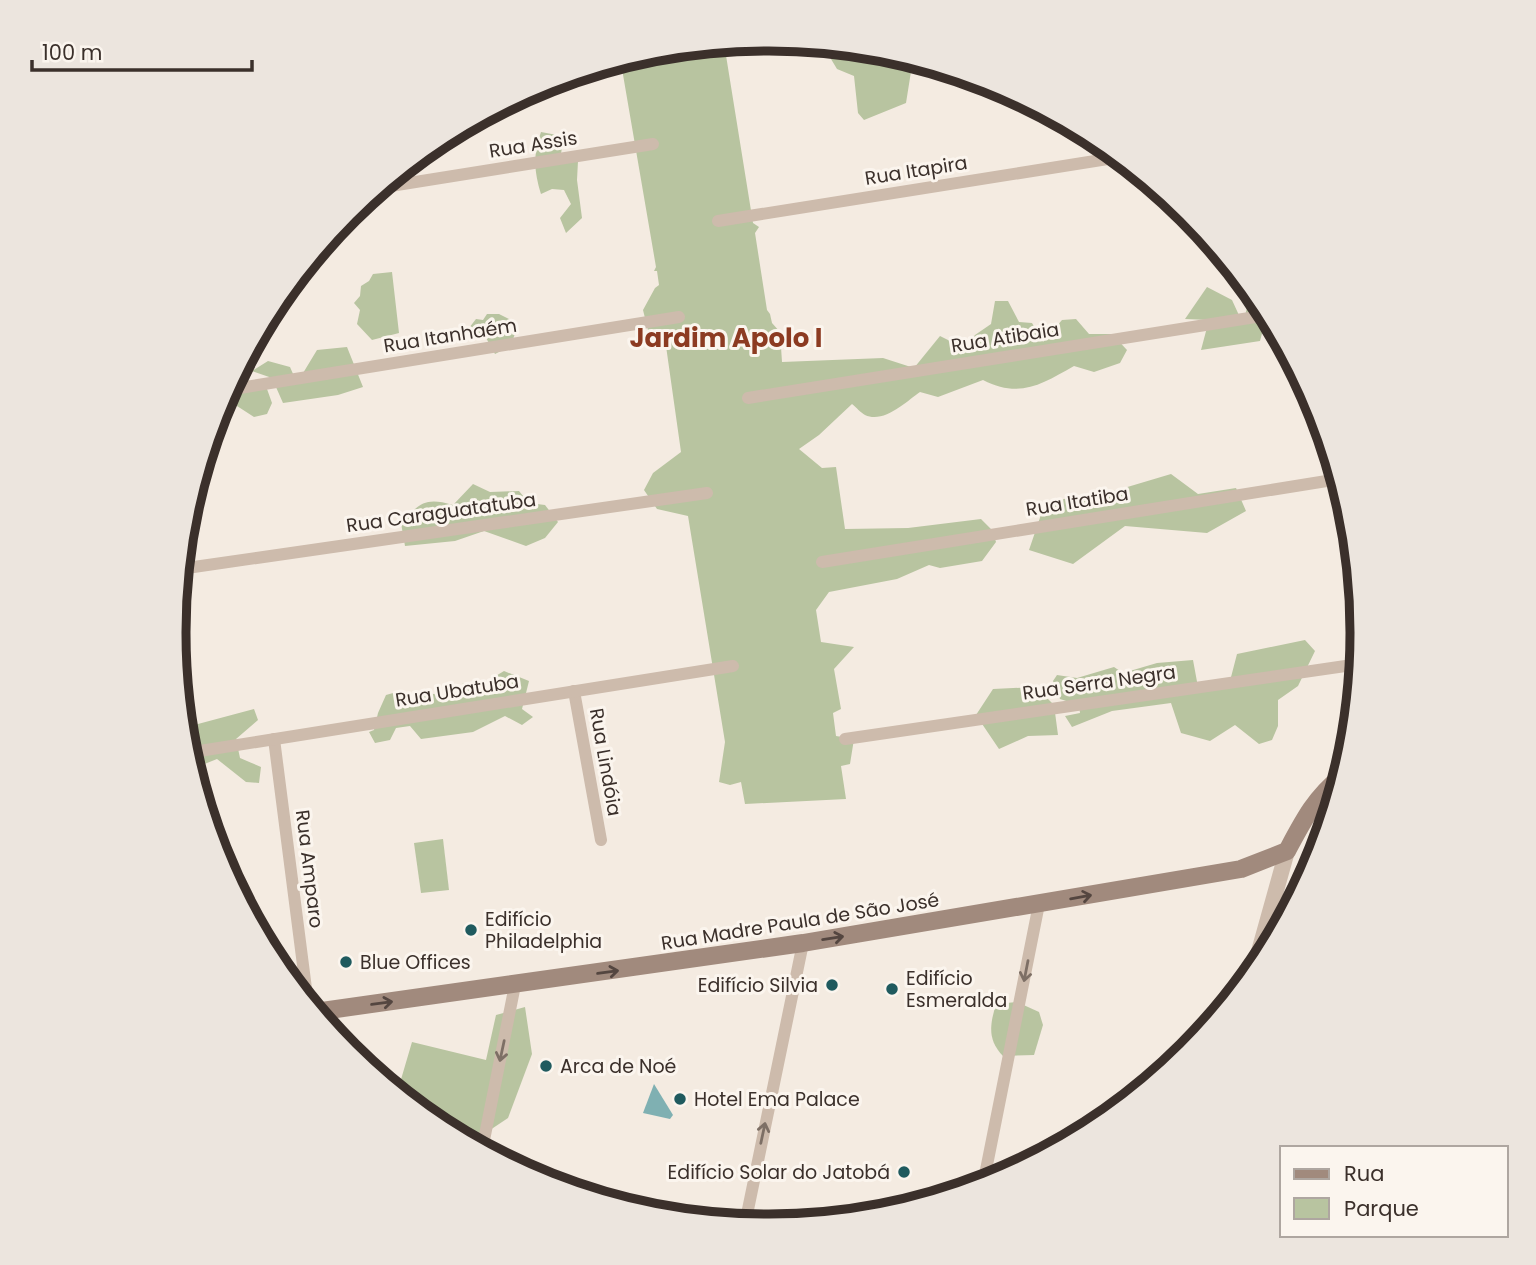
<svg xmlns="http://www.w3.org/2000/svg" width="1536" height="1265" font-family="Poppins,sans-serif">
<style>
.green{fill:#b8c4a0}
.water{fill:#7fb0b2}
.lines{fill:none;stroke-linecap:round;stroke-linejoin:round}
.minor{stroke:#cdbbac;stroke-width:12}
.tertiary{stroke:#cdbbac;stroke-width:16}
.secondary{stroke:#a18a7d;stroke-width:18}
.oneway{stroke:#544640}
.oneway2{stroke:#7d6f65}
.poi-dot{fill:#1f5a5e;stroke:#fbf5ee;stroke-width:2.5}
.labels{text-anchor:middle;stroke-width:6;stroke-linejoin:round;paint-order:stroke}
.street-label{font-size:19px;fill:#3b302b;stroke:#fbf5ee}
.poi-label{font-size:19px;fill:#3b302b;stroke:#fbf5ee;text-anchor:start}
.district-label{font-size:26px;font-weight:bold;fill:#8c3b22;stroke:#fbf5ee}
.rim{fill:none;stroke:#3b302b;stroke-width:9}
</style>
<rect width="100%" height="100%" fill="#f4ebe1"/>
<g class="green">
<path d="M724,43L753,223L759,227L755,233L767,310L770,314L772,323L780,332L782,362L883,358L914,368L940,336L964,348L975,335L991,324L995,301H1008L1019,322L1032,323L1043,342L1062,320L1076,319L1089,334H1112L1127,350L1120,363L1094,372L1074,366C1042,384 1020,399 983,380L938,397L920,392C907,401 884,424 865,415C861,413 856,407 852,404L819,435L799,449L822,468L836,467L845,529L908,528L981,519L992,530L996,542L982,561L940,568L929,565L897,579L829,592L816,610L821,642L854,647L834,669L841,709L833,713L836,736L854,739L850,764L841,766L846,799L745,804L741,782L730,785L719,782L725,742L688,516L657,509L644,490L653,473L681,452L666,346L650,338L643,310L655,288L659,285L657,271H654L656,267L621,63H608L653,50Z"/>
<path d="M822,44L884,50L913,59L906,103L864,120L858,113L854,76L837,69Z"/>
<path d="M541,132L557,135L562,147L560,161H578L577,180L582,218L566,233L560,218L571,204L564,190L552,189L541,194C534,170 533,155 541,132Z"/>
<path d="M392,272L399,333L372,340L357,324L360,310L354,303L360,296L361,286L369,281L373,274Z"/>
<path d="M1207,287L1232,300L1243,324L1249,299L1258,298L1272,321L1265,322L1260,341L1201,350L1209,320L1185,319Z"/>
<path d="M487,314H499L515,322C516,340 512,346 495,354L485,336L469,328L476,319L483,320Z"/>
<path d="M347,347L363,387L338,395L283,403L272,378L252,371L268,361L290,367L297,383L317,350Z"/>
<path d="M234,377L237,381L247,380L267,389L272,403L267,414L254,417L237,406L219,407Z"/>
<path d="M1171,474L1198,494L1236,488L1246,511L1207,533L1125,526L1073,564L1029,550L1045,503L1069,498L1101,503L1114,491Z"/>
<path d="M473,484L490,492L519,491L529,503L545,505L558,522L545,538L526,546L484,531L455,541L405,546L401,523C420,503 425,497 453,505Z"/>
<path d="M1305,640L1315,651L1298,686L1278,700V726L1272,740L1259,744L1235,725L1210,741L1181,733L1171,703L1112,711L1072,727L1065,716L1080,713L1079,705L1060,699L1053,681L1057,675L1077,678L1114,667L1123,673L1157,663L1193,660L1198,687L1230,681L1237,654Z"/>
<path d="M504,671L529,681L522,709L533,717L522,725L505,716L473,732L421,739L410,726L396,728L390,740L375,743L369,732L374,730L378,713L386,695L400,691L410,694L422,691L457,700L463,683H484Z"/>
<path d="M1036,687L1054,705L1058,735L1028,736L999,749L976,715L993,689Z"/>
<path d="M254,709L258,720L236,739L240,758L261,767L259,783L246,782L217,759L192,769L185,748L183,728Z"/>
<path d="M443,839L449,890L421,893L414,843Z"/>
<path d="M1017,1002L1039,1012L1043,1025L1034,1055L1003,1056C987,1040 990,1024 996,1004Z"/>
<path d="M525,1007L532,1054L508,1118L487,1132L481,1149L438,1126L397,1093L412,1042L486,1060L496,1015Z"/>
</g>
<path class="water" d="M654,1084L673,1115L670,1119L643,1113Z"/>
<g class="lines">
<g class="minor">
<path d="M693,51L769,39"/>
<path d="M378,188L653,144"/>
<path d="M718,221L1120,157"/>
<path d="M227,390L679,317"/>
<path d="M748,398L1268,315"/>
<path d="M822,562L1339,479"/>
<path d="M180,569L707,493"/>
<path d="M574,691L601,840"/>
<path d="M274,739L308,1004"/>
<path d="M845,739L1359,664"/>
<path d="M187,753L733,666"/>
<path d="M482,1150L515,985"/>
<path d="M983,1185L1039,904"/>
<path d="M745,1224L803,943"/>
</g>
<path class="tertiary" d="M1253,973L1287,851"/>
<path class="secondary" d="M315,1012L803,943L1241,869L1287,851C1303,821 1315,797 1342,776"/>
</g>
<defs><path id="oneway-shaft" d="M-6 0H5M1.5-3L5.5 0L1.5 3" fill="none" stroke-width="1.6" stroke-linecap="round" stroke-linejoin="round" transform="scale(1.75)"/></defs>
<g class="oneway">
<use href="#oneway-shaft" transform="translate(1081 897) rotate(-10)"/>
<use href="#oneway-shaft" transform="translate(833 938) rotate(-9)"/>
<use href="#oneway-shaft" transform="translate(608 972) rotate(-8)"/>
<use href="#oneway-shaft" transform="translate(382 1003) rotate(-8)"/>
</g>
<g class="oneway2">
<use href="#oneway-shaft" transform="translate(1026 971) rotate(101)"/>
<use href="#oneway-shaft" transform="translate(502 1051) rotate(102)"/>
<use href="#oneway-shaft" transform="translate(763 1133) rotate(-78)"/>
</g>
<g class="poi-dot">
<circle cx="471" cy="930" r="7"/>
<circle cx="346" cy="962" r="7"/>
<circle cx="832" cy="985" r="7"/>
<circle cx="892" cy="989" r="7"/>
<circle cx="546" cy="1066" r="7"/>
<circle cx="680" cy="1099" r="7"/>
<circle cx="904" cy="1172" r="7"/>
</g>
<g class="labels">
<g class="street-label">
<text transform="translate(533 144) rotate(-9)" y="7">Rua Assis</text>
<text transform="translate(916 170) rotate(-9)" y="7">Rua Itapira</text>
<text transform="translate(450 335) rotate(-9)" y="7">Rua Itanhaém</text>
<text transform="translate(1005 337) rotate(-9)" y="7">Rua Atibaia</text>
<text transform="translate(1077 501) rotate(-9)" y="7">Rua Itatiba</text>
<text transform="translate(441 512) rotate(-8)" y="7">Rua Caraguatatuba</text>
<text transform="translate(1099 682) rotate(-8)" y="7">Rua Serra Negra</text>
<text transform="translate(457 690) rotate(-9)" y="7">Rua Ubatuba</text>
<text transform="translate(606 762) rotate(80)" y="7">Rua Lindóia</text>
<text transform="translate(310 869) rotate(83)" y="7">Rua Amparo</text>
<text transform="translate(800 921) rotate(-9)" y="7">Rua Madre Paula de São José</text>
</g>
<g class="poi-label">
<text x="485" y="926">Edifício<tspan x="485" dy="22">Philadelphia</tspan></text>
<text x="360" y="969">Blue Offices</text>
<text x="906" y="985">Edifício<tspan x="906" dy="22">Esmeralda</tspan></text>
<text x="818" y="992" text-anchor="end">Edifício Silvia</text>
<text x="560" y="1073">Arca de Noé</text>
<text x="694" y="1106">Hotel Ema Palace</text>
<text x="890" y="1179" text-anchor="end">Edifício Solar do Jatobá</text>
</g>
<g class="district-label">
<text x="726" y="347">Jardim Apolo I</text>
</g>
</g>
<path d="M0 0H1536V1265H0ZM767 51H769A581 581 0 0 1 1350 632V633A581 581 0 0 1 769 1214H767A581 581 0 0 1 186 633V632A581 581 0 0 1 767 51Z" fill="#ece5de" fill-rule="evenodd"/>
<path class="rim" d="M767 51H769A581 581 0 0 1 1350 632V633A581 581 0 0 1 769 1214H767A581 581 0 0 1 186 633V632A581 581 0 0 1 767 51Z"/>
<rect x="1280" y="1146" width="228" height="91" fill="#fbf5ee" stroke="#aea6a0" stroke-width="2"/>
<rect x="1294" y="1169" width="35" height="10" fill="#a18a7d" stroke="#aea6a0" stroke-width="2"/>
<text x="1344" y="1181" font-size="21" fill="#3b302b">Rua</text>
<rect x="1294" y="1198" width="35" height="21" fill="#b8c4a0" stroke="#aea6a0" stroke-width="2"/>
<text x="1344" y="1216" font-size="21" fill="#3b302b">Parque</text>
<path d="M32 60v10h220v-10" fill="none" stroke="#3b302b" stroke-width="3.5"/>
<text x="42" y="60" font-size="21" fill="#3b302b" stroke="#fbf5ee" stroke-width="5" paint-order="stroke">100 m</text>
</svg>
